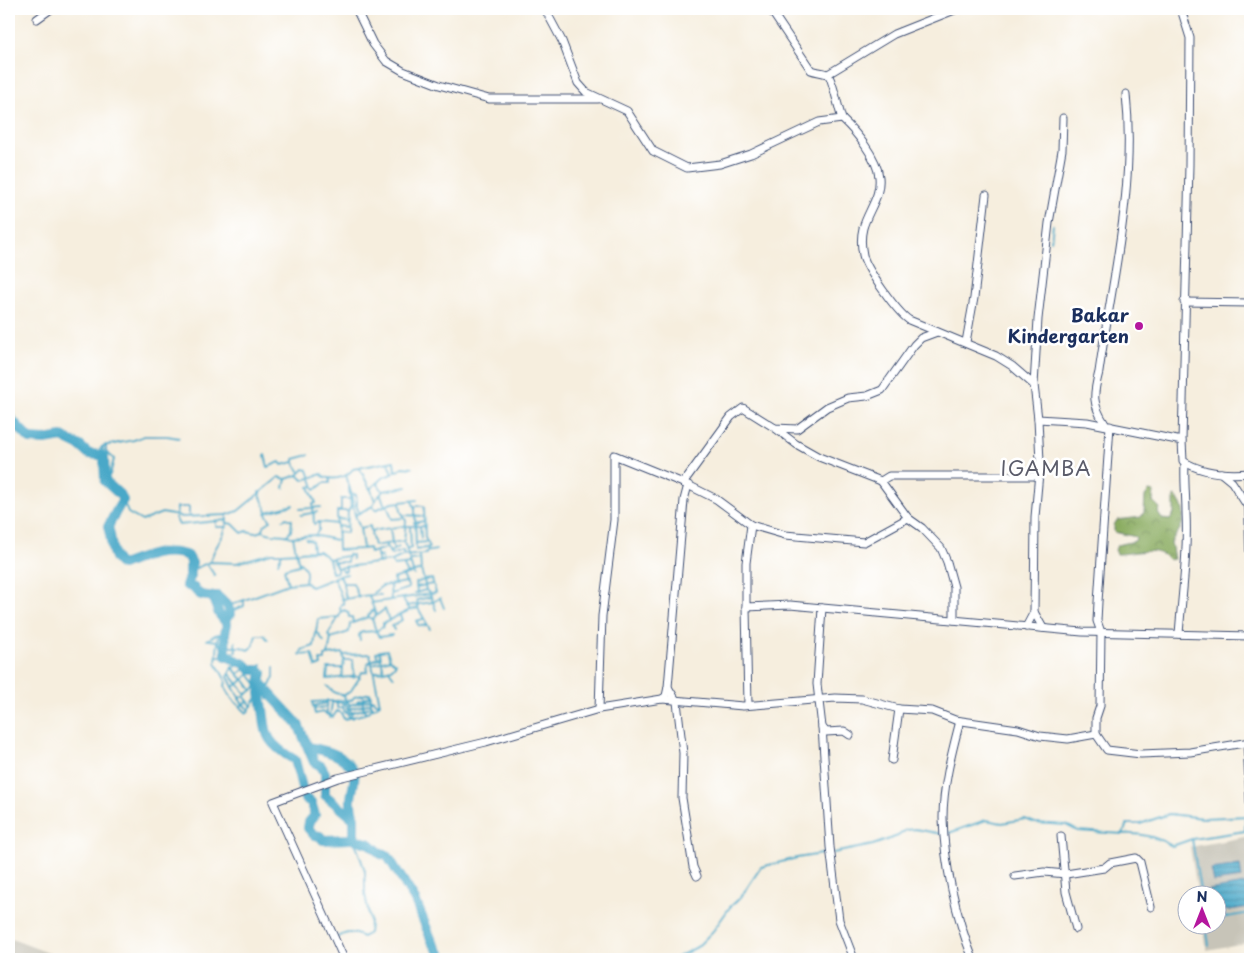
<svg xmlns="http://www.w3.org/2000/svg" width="1259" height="968" font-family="'Playpen Sans',sans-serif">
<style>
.industrial{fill:#c7c4b8}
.forest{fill:url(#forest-crowns);stroke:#526e60}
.water{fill:url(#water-rules);stroke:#326c93}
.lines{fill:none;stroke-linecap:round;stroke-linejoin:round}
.stream{stroke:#49a8c8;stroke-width:2}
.river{stroke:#49a8c8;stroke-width:10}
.minor-casing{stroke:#3c4c71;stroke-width:9}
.minor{stroke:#fff;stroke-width:7}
.poi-dot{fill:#b5179e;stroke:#fff;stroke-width:2}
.labels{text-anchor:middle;stroke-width:5;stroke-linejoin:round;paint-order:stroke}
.poi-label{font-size:18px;font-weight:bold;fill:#1b2f5e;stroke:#fff;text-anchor:end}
.quarter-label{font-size:20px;letter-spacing:1px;fill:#5b5c6a;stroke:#fff}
</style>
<defs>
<pattern id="forest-crowns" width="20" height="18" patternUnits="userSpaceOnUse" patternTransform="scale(1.25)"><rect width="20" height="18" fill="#8aac61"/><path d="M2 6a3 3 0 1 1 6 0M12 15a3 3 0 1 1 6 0" fill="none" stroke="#708c53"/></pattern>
<pattern id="water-rules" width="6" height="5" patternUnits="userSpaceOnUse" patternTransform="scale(1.25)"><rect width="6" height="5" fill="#49a8c8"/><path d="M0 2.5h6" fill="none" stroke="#3c89a6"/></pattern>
</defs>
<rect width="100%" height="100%" fill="#fff"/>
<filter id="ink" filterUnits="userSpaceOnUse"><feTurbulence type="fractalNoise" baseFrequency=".02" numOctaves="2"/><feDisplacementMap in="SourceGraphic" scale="10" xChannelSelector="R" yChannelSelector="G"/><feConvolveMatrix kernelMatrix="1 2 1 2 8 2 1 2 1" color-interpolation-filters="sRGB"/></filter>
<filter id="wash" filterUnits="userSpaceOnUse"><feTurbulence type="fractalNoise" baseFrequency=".0096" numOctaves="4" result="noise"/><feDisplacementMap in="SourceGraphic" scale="20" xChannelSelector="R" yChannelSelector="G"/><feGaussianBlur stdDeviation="1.12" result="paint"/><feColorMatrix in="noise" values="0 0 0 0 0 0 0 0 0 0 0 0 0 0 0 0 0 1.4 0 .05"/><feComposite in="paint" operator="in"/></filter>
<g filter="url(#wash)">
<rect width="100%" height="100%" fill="#f6eede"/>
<g class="industrial">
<path d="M1250,836V942L1207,950L1203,926H1216V896L1198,895L1190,847Z"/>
<path d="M9,938L59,957L62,959H9Z"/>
</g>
<path class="forest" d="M1149,491L1154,492L1153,501L1160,508L1158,513L1162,519L1170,520L1174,513V496C1184,502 1186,518 1180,529C1178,533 1174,537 1171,542L1174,559L1169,560C1157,545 1135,554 1117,554L1115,550L1117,545L1135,541L1136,537L1114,532V525L1117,520L1141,517L1144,512L1145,496Z"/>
<g class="water">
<path d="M1240,865L1242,878L1214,882L1211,869Z"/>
<path d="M1250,883V907L1217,912L1216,896L1210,895L1208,890Z"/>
</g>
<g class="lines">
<g class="stream">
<path d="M1051,241L1053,225"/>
<path d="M103,446L104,458"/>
<path d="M96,454L103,446L134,440L144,436H167L179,438"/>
<path d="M265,455L268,467L280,462L282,465L294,462V459L309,455"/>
<path d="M294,462L299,471"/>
<path d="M388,462L392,474"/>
<path d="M360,469L370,489L382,478L392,474L395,471"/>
<path d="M298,475L304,469L308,470L315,490L324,483H330V479"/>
<path d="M346,475L351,493L356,495L357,504"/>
<path d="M105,478L110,475L114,459L106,452V445"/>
<path d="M377,483L383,491"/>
<path d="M313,486L309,487L316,503L313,504L314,524L319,522"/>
<path d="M284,488L286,479"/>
<path d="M349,488L351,508"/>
<path d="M371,490L375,501L383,491L407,487"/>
<path d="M259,492L267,512"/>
<path d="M351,493L355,515L373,506"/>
<path d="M381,495L385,506"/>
<path d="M123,500L128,513L142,521L162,513L183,517L227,515C228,537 215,542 210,562"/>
<path d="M375,501L373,506L375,510L392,503L417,500"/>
<path d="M412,501L415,509L416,550L430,547"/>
<path d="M400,502L401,511L406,521L404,541L414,575"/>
<path d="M353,504L348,511H337L338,550L363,549L360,528"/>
<path d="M356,504L359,513"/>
<path d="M387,505L392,519L404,518"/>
<path d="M414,506H424L425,538L430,547L426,552"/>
<path d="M300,509L321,507"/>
<path d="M341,511V499H349"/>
<path d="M227,515L238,511L279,477L286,479L298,475L303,480L322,474L323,476C333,481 346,478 353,469L394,461L395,471L400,470L402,467L412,468"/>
<path d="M301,515L317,512"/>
<path d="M355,515L360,528L370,526L371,531L404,526H425"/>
<path d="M404,515L423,516"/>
<path d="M189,517V507H177L176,519L179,525L227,520"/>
<path d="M337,519L347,520"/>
<path d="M216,520V527H227"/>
<path d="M283,520L286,518L292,520L291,531L287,535"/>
<path d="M227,523L233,524L242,533L247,531L255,533L263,531C272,537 283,532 291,537L313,535L336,540"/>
<path d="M414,523L424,521"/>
<path d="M337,526L346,527"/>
<path d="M420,526L421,538"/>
<path d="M390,528L392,543L404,541"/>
<path d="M263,531L264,525L271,521L266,514L267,512L293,505"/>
<path d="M337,532L347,533L348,511"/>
<path d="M371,532L374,546L392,543L394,549"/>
<path d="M315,535L319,530V522L337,524"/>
<path d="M293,537L299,565L284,569L288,584L305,582L311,587L334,578L344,604H341L340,608L341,613L344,610L348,612L349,617H352L353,623"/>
<path d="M416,543L427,542"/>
<path d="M385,544L391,555L403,551L404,556"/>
<path d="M363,549L369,548L370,553L376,551L379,563"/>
<path d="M408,549L411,548L410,526"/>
<path d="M313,551H319L329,559L352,555V559"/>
<path d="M376,551L386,548"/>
<path d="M390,552L399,547"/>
<path d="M378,557L381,556L383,562"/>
<path d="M329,559L332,573L337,572V568L332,558"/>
<path d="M411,560L420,559"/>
<path d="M299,562C307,568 307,573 305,582"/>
<path d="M333,562H347L348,554"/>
<path d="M392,562L394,566L411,564"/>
<path d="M278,563L282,553L313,551L312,541L306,539"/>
<path d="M207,564L215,576"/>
<path d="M404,566L408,574L421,570L420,555"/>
<path d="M337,568L392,561L402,556L426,554V552L436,550"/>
<path d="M341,568L342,571H346V566"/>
<path d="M421,570L424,580L432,579L436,593L430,594L436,610"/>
<path d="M189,571L210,562L237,563L271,553H282"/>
<path d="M340,576L343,583H353L359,598"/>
<path d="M334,577L347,574"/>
<path d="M343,584L346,599"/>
<path d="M395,584L393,579L408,574"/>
<path d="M390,585L391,600"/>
<path d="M416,587L433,584"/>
<path d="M373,593L382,586L407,582"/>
<path d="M415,593L426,590"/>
<path d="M391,594L409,588L403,576"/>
<path d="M369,596L376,615"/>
<path d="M343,599C355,598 370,593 381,595"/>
<path d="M403,599L410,610L418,608L417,600L431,597"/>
<path d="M371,603L430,594L426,590L424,580L416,583L417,593"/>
<path d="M228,606L288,584"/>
<path d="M406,606L433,602L440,598L444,608"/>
<path d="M418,608L430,629"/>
<path d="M229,612L244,606V600"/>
<path d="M368,616L374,609"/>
<path d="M339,617L318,619L314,646L302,650L300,655L312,654L316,667L321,665L320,660H325V656L328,655L331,638L328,635L341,613"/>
<path d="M423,619L416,621L419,626L427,625"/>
<path d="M389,620L410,610"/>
<path d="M394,630L392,626L402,620L400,616"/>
<path d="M315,633H318L324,642"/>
<path d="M331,638L349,632L350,624L368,617L372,619L385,609L389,621L383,623V627L376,631L379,637L392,635"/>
<path d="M207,640L215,635L225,633"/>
<path d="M209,640L218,641L219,634"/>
<path d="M360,640L359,635L362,632L376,631L372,619"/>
<path d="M218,641L216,663L226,681L225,686L232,699L247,713L260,693L255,688L260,683"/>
<path d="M218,641L223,649"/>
<path d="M225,647H241L248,650L253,646L256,635H264L268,640"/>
<path d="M380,651L387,650L390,659"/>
<path d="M226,653L236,652L235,642"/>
<path d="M328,655L342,653L343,655L370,654L380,704L366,713L364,714L344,719L341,713L337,711L333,717L323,712L315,714L312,702L352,700L354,697L370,693L372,709"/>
<path d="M343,655L344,660H353L354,678"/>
<path d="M217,656H226"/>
<path d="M373,664L390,659L396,664L391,669L384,671"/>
<path d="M232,667L243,680"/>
<path d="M248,667L245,669L258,686"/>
<path d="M343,668H328L327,679L360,676L362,672H367L368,663L378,658L381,659L380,651L376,653L378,658"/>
<path d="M259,670L262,664"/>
<path d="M389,670L394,677"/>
<path d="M375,672L384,671L382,663"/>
<path d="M229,673L238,684L233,687L240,699"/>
<path d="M238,674L245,669L240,665L241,663"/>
<path d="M248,675L244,679L252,690"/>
<path d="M342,677L344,660"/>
<path d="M244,679L238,684L246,694"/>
<path d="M327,686L335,693L344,695L349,718"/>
<path d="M233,687L228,677L232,667L240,665"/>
<path d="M268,690L274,677V667"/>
<path d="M344,695L350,692L360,677"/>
<path d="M363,695V706L366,713"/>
<path d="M248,701L243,704L249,710"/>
<path d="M348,701L352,718"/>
<path d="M357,701L371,696"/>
<path d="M332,702L345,703"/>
<path d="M337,703V708L343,707"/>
<path d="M342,703L345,713H347"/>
<path d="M349,705L373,699L376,703H380"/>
<path d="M252,706L244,696L255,688"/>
<path d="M313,706L327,703"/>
<path d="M240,707L243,704L239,699L243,696"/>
<path d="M314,709L326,707"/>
<path d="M349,709L371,703"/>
<path d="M350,713L373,706"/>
<path d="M327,715V700"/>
<path d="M330,717L332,703"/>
<path d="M946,834L986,820L1002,823L1025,819L1035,823L1066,825L1078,831L1123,834L1127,824H1140L1169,814L1203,818L1248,816"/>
<path d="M1123,834C1141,833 1157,837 1172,846L1192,839L1245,831V819"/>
<path d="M1192,839L1201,896"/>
<path d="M833,853L873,845L898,836L906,830L915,829L942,834"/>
<path d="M1216,919L1250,913"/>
<path d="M1206,926L1209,945"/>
<path d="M337,938C347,931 353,932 363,937L369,933L370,921L365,894V871L354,839"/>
<path d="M674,959L697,947L713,931L730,907L741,897L761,867L797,858L828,853"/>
</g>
<g class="river">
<path d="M9,417L30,439L45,440L62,437L80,446L89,454L101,455L104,458L105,481L120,495L123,500C117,509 113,517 108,527C113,540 109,557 122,565C143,557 166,547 188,556L192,563L189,570L191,576L186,585L194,588C199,596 203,596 212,596L219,614L227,624L225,633L226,656L245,664L251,670H259L262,673L260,683L298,724L314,762L321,766L325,773V795L354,819V839L370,844L381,854L387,855L415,900L432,941L444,959"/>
<path d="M212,596H217L228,606L230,614L224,619"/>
<path d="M263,686L260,693C269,730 257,738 295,760L305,799L311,802L315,815L309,822L308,828L314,835L320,836L323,840L351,839"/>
<path d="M308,747C324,750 348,755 354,773C356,782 350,794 351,803C351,808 353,814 354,819"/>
</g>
</g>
</g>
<g filter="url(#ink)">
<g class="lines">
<g class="minor-casing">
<g id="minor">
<path d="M356,9L373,44L386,61L403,71L439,85L489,99H598"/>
<path d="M545,9L562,41L578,83L586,92L627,111L653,151L687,168L720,164L751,154L819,122L842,119C856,132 877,157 879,177C881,197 868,210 863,228C861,236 861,246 863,255C866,269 897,312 909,320L996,356L1012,366L1034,385L1038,419L1087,422L1182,441L1183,461C1202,473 1228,475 1250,473"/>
<path d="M770,9L811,70C816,72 822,72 827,74C832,76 839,111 842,119"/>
<path d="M1181,9L1190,38L1189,165L1182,441"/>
<path d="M37,19L51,9"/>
<path d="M828,74L894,34L957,9"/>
<path d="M1184,302L1250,303"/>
<path d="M966,342L974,298L986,195"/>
<path d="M1034,385L1038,319L1049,223L1062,150L1063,118"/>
<path d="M1038,419L1040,462L1035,517L1034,612L1043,628"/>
<path d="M1105,424C1092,404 1093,395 1099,372C1112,280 1136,187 1126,94"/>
<path d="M1110,426L1098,602L1097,621L1101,632L1100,706L1096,718V734L1107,750L1141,754L1190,752L1250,742"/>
<path d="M775,428L796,444L819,457L881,481L908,518L922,528L941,548L947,562L954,587V620"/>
<path d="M1221,473L1232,482L1248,507"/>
<path d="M1248,473L1250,575"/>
<path d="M881,481L889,476H1039"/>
<path d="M683,483L731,417L743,408L775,428L797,429L827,407L848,398L867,396L882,390L914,345L921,338L937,332"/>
<path d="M688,485L716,499L751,525L785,535L864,542L908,518"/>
<path d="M751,525L746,563V607L790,605L1082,632L1250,636"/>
<path d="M746,607L748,705"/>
<path d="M822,608L817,684L822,727L826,732L844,731L850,735"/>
<path d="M1026,627L1034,612"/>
<path d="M1179,634C1182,594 1188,553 1186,513C1186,496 1184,480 1185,463"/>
<path d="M662,699L743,706L835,698L862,699L899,709L892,760"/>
<path d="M599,709L602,616L614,520V455L688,485L684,500L668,687L677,702L683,753L682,798L693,867L697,876"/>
<path d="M899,709L932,711L955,720L1018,729L1040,736L1068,739L1096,734"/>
<path d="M960,721C952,752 943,785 943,818C944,864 956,917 973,959"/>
<path d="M822,727L830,847L839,920L854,959"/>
<path d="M1247,743L1250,803"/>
<path d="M1061,836L1066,892L1076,929"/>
<path d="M1015,876L1044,872L1066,874L1104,868L1110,863L1136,858L1140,862L1151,907"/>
<path d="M344,959L273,802L338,778L486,742L599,709L662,699L666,696L668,687"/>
</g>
</g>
<use href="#minor" class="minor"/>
</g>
</g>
<circle class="poi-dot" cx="1139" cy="326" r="5"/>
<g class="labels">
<g class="poi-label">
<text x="1129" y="322">Bakar<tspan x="1129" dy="21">Kindergarten</tspan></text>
</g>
<g class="quarter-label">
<text x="1046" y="476">IGAMBA</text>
</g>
</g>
<rect width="1259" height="968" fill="none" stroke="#fff" stroke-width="30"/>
<g transform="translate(1202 910)"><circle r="24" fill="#ffffff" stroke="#a4acbf"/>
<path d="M0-4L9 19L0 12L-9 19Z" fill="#b5179e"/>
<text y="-8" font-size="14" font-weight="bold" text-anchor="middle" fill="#1b2f5e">N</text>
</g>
</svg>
